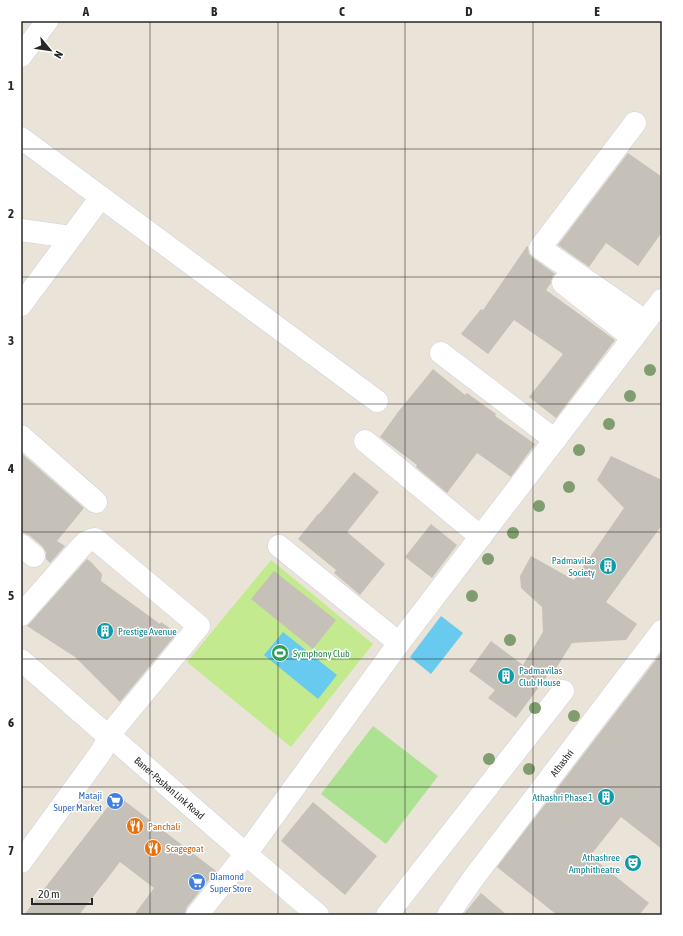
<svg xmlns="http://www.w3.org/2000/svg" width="683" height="936" font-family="'Asap Condensed',sans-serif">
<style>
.green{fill:#aee293}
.pitch{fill:#c3ea8f}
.water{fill:#69caef}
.building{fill:#c5c0b8}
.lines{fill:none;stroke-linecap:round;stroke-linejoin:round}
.minor-casing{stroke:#ced1e1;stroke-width:23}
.minor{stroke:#fff;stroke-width:22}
.tree{fill:#7f9d6e}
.grid{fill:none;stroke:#272727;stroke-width:1;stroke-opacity:0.55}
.labels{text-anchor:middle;stroke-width:3;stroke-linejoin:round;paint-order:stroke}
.culture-label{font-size:10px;fill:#0d838f;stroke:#fff;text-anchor:end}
.leisure-label{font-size:10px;fill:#27864d;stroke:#fff;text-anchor:start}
.street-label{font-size:10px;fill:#272727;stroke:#fff}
.shop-label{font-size:10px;fill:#366cbe;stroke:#fff;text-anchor:end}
.food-label{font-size:10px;fill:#c56008;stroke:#fff;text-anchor:start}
.neatline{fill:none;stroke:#272727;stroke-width:1.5}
.grid-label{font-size:13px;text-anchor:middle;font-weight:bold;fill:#272727}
</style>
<rect width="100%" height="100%" fill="#eae3d8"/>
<path class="green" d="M373,726L438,776L386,844L321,794Z"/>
<path class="pitch" d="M271,560L373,644L291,747L187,662Z"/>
<g class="water">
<path d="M441,616L463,633L431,674L410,657Z"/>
<path d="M283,632L337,675L318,699L264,655Z"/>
</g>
<g class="building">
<path d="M628,153L662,177V232L638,266L606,243L589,267L558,245Z"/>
<path d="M527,246L528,247L529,254L533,258L555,274L553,276L551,281V283L546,290L615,340L556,418L529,397L563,354L514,320L488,354L461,334L481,309L483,310Z"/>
<path d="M433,369L465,395L467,393L496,414L495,416L535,444L511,477L477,453L447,493L416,467L417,465L380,437L398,412Z"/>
<path d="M21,453L84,508L57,541L65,546L50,563L46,559V552L42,546L29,535L24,533H21Z"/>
<path d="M611,456L662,480V525L606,602L637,624L626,640L572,643L555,670L553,668L516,718L488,698L495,690L469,671L491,641L523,665L543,632L542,607L521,588L520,576L531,556L574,580L624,508L597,480Z"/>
<path d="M354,472L379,492L347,532L385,564L360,595L334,573L336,570L298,539L318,514H319Z"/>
<path d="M431,524L457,545L432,578L405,557Z"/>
<path d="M87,559L91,562L102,574L101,581L160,624L161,622L177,633L120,702L75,657L27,626L30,623Z"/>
<path d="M274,571L336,620L313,649L251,599Z"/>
<path d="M662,652V849L621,817L590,856L649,903L639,915H557L497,867Z"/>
<path d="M117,795L216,871L187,907L185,913V915H134L154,888L120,862L79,915H24Z"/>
<path d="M313,802L377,856L345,895L281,841Z"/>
<path d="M481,893L507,915H463Z"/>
</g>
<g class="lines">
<g class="minor-casing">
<g id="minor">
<path d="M21,56L47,21"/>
<path d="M635,123L540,248L645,321"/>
<path d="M21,138L377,401"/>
<path d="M21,230L71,237"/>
<path d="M563,283L633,338"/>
<path d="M21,305L101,197"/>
<path d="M441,353L555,440"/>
<path d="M21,436L96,502"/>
<path d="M365,441L481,537"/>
<path d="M21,545L34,556"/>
<path d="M279,546L399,643"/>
<path d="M21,615L81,547L86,542L95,539L199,626L109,735L104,747L99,755L21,862"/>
<path id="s1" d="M21,660L101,730L109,735L246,854L318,915"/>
<path d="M197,915L246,854L399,643L662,300"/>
<path d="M387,915L563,691"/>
<path id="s2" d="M448,915L472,880L662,631"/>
</g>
</g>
<use href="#minor" class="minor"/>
</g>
<g class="tree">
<circle cx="650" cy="370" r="6"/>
<circle cx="630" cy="396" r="6"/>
<circle cx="609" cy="424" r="6"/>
<circle cx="579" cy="450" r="6"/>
<circle cx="569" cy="487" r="6"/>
<circle cx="539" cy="506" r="6"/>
<circle cx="513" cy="533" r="6"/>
<circle cx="488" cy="559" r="6"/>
<circle cx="472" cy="596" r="6"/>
<circle cx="510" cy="640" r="6"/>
<circle cx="535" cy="708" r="6"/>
<circle cx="574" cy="716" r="6"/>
<circle cx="489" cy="759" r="6"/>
<circle cx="529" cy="769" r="6"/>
</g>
<path class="grid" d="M150,21V915M278,21V915M405,21V915M533,21V915M21,149H662M21,277H662M21,404H662M21,532H662M21,659H662M21,787H662"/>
<defs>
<g id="building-disc" transform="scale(0.9)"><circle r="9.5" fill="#0f9aa8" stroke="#fff"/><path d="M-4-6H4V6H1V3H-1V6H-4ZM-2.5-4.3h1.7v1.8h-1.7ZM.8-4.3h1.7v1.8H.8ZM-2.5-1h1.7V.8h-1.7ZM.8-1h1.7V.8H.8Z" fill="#fff"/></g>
<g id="stadium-disc" transform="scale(0.9)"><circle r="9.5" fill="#2e9e5b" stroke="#fff"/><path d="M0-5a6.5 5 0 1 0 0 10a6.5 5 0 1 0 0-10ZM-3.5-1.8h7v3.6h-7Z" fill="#fff"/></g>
<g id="supermarket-disc" transform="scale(0.9)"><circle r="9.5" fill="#3f7fe0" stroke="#fff"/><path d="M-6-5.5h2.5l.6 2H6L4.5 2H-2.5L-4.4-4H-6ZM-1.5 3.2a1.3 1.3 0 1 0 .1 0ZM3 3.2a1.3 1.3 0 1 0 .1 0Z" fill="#fff"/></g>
<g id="restaurant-disc" transform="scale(0.9)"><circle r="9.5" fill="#e8710a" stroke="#fff"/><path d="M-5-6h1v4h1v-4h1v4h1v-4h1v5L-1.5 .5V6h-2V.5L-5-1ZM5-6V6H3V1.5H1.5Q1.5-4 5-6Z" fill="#fff"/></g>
<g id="theatre-disc" transform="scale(0.9)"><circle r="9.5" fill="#0f9aa8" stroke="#fff"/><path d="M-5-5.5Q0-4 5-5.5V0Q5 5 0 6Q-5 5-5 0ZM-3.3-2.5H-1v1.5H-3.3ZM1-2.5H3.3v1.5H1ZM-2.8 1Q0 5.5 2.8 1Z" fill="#fff"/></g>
</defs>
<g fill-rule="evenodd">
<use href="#building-disc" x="608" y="566"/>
<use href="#building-disc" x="105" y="631"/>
<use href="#stadium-disc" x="280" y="653"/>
<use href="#building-disc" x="506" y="676"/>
<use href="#building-disc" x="606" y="797"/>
<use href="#supermarket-disc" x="115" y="801"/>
<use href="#restaurant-disc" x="135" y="826"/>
<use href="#restaurant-disc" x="153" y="848"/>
<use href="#theatre-disc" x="633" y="863"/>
<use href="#supermarket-disc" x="197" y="882"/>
</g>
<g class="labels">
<g class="culture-label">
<text x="595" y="564">Padmavilas<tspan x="595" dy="12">Society</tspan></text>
<text x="118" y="635" text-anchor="start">Prestige Avenue</text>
<text x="519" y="674" text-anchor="start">Padmavilas<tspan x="519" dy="12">Club House</tspan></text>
<text x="593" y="801">Athashri Phase 1</text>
<text x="620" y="861">Athashree<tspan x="620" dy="12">Amphitheatre</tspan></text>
</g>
<g class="leisure-label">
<text x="293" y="657">Symphony Club</text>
</g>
<g class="street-label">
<text dy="4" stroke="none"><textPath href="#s2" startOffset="190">Athashri</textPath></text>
<text dy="4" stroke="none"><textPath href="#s1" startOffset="196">Baner-Pashan Link Road</textPath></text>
</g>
<g class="shop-label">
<text x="102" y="799">Mataji<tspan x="102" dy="12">Super Market</tspan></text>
<text x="210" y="880" text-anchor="start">Diamond<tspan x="210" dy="12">Super Store</tspan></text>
</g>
<g class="food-label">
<text x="148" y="830">Panchali</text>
<text x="166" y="852">Scagegoat</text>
</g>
</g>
<rect width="683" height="936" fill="none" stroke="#ffffff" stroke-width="44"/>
<g transform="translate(50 50) rotate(119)" stroke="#ffffff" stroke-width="3" paint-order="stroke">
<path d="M0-3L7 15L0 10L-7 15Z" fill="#272727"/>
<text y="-6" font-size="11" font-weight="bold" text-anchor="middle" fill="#272727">N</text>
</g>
<path d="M32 898v6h60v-6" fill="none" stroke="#272727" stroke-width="2"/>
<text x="38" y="898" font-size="12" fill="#272727" stroke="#ffffff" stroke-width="3" paint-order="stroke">20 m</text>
<rect x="22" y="22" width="639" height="892" class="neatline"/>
<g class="grid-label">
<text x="86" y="16">A</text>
<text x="214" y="16">B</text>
<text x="342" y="16">C</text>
<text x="469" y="16">D</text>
<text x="597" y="16">E</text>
<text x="11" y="90">1</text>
<text x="11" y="218">2</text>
<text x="11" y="345">3</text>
<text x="11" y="473">4</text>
<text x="11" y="600">5</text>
<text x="11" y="727">6</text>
<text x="11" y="855">7</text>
</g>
</svg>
